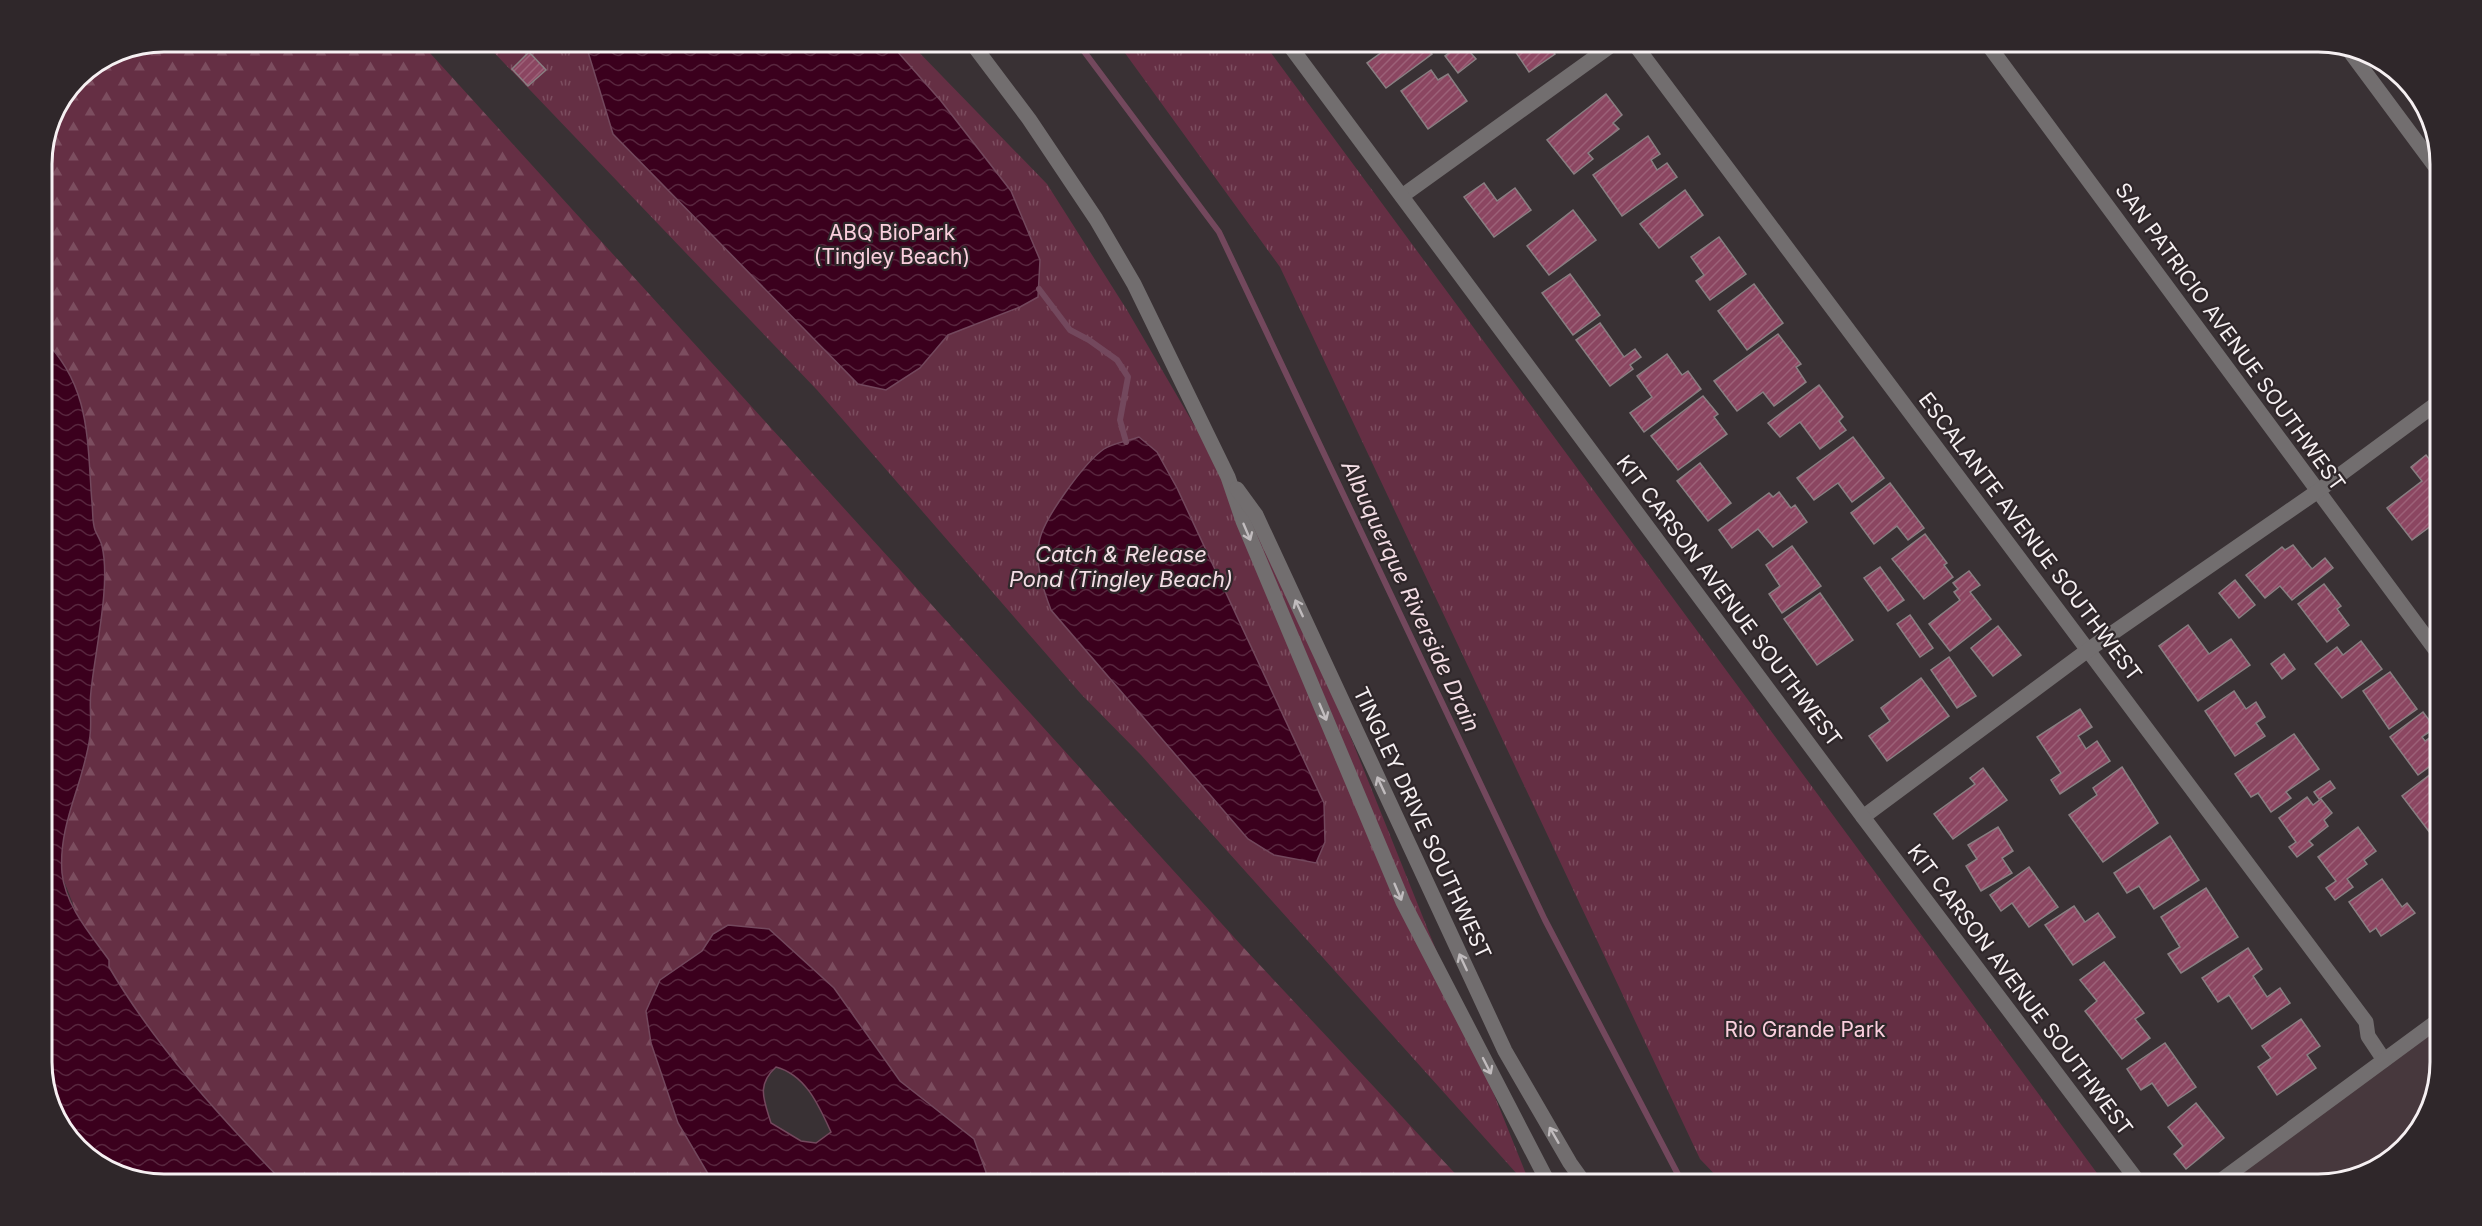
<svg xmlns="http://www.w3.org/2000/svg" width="2482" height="1226" font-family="Inter,sans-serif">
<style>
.built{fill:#47383d}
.grass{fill:url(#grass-tufts)}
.forest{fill:url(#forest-firs)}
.water{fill:url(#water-waves);stroke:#73485d;stroke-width:1.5;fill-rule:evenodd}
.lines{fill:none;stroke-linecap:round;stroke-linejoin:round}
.stream{stroke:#73485d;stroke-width:6}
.building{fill:url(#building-hatch);stroke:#897f82;stroke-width:1.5}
.minor{stroke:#726e6f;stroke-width:15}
.tertiary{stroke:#726e6f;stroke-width:15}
.oneway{stroke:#c1bcbe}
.labels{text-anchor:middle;stroke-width:4.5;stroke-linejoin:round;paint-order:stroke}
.park-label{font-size:21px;fill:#facfdd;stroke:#2f272a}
.street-label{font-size:21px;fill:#f6f0f2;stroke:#2f272a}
.water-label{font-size:22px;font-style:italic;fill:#f3dde4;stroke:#2f272a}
.rim{fill:none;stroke:#f6f0f2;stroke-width:3}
</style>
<defs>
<pattern id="grass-tufts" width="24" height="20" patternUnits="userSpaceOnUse" patternTransform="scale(1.5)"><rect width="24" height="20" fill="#652f44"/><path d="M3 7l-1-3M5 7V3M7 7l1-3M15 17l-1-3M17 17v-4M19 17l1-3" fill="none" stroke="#7c4d5f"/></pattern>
<pattern id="forest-firs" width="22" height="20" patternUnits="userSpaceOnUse" patternTransform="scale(1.5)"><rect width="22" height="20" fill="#652f44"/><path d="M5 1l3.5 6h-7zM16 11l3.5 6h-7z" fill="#7c4d5f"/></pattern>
<pattern id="water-waves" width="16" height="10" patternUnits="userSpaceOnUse" patternTransform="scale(1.5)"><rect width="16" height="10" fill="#3b001d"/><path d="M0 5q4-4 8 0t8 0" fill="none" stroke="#58263e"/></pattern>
<pattern id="building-hatch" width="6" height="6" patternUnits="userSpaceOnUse" patternTransform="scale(1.5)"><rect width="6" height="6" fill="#8b4661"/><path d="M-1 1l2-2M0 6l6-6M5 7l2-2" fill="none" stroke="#9c6178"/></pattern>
</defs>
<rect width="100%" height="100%" fill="#393134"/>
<path class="built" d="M2440,1019V1061L2428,1115L2385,1164L2318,1184H2216Z"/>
<g class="grass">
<path d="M484,42H909L1047,184L1127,310L1294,596L1530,1184H1526L1141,755L1081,694L817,390Z"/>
<path d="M1117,42H1263L2105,1184H1724L1700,1159L1280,267Z"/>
</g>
<path class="forest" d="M165,42H420L1242,946L1465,1184H984L986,1172L974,1139L900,1081L834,988L728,925L713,934L702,951L660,980L678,1123L714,1184H285C220,1118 156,1047 109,967V960L78,917L62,876L61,843L90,734L91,690L103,599L102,547L94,528L87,431L52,347L42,338V157L54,111L78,78L118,51Z"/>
<g class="water">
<path d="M585,42H889L941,101L1011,191L1040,260L1038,297L1020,307L948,335L920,368L886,390L858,384L613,134Z"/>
<path d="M42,338C91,385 87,440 92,503C93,511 92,521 95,530C97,535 101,541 102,546C111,584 95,651 91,691C89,706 92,721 90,736C84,784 58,823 62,873C65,905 91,935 109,960V967C156,1047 221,1118 285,1184H165L111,1172L63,1130L42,1070Z"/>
<path d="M1139,437L1157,452L1177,488L1324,803L1325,842L1316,863L1274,855L1248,839L1051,610C1043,589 1035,565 1039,543C1042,520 1085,462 1104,449C1113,443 1129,441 1139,437Z"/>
<path d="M728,925L769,929L834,988L900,1081L974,1139L986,1172L984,1184H714L678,1123L651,1043L646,1011L660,980L702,951L713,934ZM776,1067C806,1075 819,1106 831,1132L816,1143L801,1141L771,1123C764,1100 756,1085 776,1067Z"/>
</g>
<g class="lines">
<g class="stream">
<path d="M1077,42L1219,232L1545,920L1683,1184"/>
<path d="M1039,289L1070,330L1089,340L1117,360L1128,377L1120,420L1126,442"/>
</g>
</g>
<g class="building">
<path d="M1396,42H1423L1432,54L1386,88L1367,63Z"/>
<path d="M1509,42H1547L1555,54L1529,72Z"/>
<path d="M1462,43L1476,59L1458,73L1445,56Z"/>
<path d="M529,52L546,70L528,86L512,69Z"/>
<path d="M1431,70L1438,80L1448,74L1467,101L1428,129L1401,91Z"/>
<path d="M1606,94L1622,115L1613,123L1619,129L1588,153L1593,159L1574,174L1547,140Z"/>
<path d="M1648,136L1660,154L1651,160L1657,170L1667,163L1677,177L1622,216L1593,175Z"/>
<path d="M1484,183L1497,201L1515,188L1531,210L1494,237L1464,197Z"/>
<path d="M1685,190L1703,215L1659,248L1640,224Z"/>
<path d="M1573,210L1596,240L1549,275L1527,246Z"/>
<path d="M1719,237L1746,274L1710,300L1696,281L1704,275L1691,257Z"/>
<path d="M1570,274L1600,315L1573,335L1542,293Z"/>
<path d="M1754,284L1783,323L1747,350L1718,311Z"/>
<path d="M1600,323L1624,357L1635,349L1641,357L1630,365L1633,369L1610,386L1576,340Z"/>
<path d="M1778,334L1801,364L1796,367L1806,382L1774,406L1763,392L1737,411L1714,381Z"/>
<path d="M1667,354L1682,375L1688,371L1701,389L1644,432L1630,413L1652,397L1637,376Z"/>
<path d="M1819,385L1843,417L1839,421L1846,430L1820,449L1800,422L1780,437L1768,423Z"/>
<path d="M1703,396L1718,414L1714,417L1727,434L1678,470L1651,436Z"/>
<path d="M1853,437L1884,478L1852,502L1838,483L1814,500L1797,478Z"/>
<path d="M2426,455L2440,473V476L2430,483L2440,496V519L2412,540L2387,508L2422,481L2411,467Z"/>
<path d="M1700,463L1731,503L1708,521L1677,481Z"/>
<path d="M1890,483L1924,528L1908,540L1897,526L1874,544L1851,513Z"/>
<path d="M1779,492L1791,508L1795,505L1807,522L1773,547L1758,529L1732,548L1719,530L1769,493L1773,497Z"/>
<path d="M1925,534L1947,563L1944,565L1953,577L1924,599L1892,559Z"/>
<path d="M2293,545L2312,569L2325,558L2333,568L2292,600L2280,586L2265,598L2246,575L2282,547L2285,550Z"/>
<path d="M1792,546L1821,586L1782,613L1769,594L1780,586L1766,565Z"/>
<path d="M1880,567L1904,600L1888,611L1864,578Z"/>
<path d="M1969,571L1980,585L1970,592L1991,619L1950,651L1929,624L1960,600L1954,592L1958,589L1953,583Z"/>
<path d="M2235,580L2255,605L2239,618L2219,593Z"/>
<path d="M2324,584L2341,606L2337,609L2349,625L2327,642L2298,604Z"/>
<path d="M1820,593L1853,640L1817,665L1784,619Z"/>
<path d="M1910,615L1933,648L1920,657L1897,624Z"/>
<path d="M2188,625L2209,654L2231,639L2250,665L2198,701L2159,646Z"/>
<path d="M1998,626L2021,655L1993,676L1971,648Z"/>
<path d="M2361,641L2382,669L2342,698L2315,664L2337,647L2343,655Z"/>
<path d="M2284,654L2295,669L2282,679L2271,664Z"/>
<path d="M1949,657L1976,696L1957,708L1931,670Z"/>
<path d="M2390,672L2417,709L2389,729L2363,691Z"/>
<path d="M1921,678L1949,716L1887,761L1869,736L1890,721L1881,708Z"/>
<path d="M2234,691L2246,709L2256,702L2265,717L2256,723L2265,736L2235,756L2205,711Z"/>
<path d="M2080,709L2092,727L2078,736L2086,749L2097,741L2110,761L2060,794L2051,780L2061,773L2037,737Z"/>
<path d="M2423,712L2435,728L2422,737L2425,741L2435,734L2440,741V759L2418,775L2390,737Z"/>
<path d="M2294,734L2319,769L2286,792L2291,798L2271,812L2258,793L2251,797L2235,774Z"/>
<path d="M2122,767L2158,823L2103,862L2069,815L2097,795L2093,788Z"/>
<path d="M2440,767V839L2437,842L2402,796Z"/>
<path d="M1983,768L2007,800L1953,839L1934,814L1975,784L1970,778Z"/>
<path d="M2330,781L2335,788L2319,799L2314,792Z"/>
<path d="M2307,797L2313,805L2321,799L2332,813L2324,820L2328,826L2309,841L2313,845L2297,857L2289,847L2296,842L2279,818Z"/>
<path d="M1998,827L2013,851L2002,858L2012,873L1981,891L1966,866L1977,859L1968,845Z"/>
<path d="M2358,827L2376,851L2364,860L2367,864L2347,879L2353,887L2335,900L2326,888L2336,881L2318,857Z"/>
<path d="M2170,836L2199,880L2154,909L2139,886L2127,893L2114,873Z"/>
<path d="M2029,867L2058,907L2029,927L2012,903L2001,911L1990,895Z"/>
<path d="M2382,879L2402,907L2407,903L2415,913L2381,936L2376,928L2370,932L2349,902Z"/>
<path d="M2206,888L2238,937L2181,973L2168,954L2180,947L2161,917Z"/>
<path d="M2074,906L2085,922L2098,913L2115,937L2073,965L2045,925Z"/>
<path d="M2248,948L2262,969L2253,976L2267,997L2280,988L2290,1003L2252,1029L2229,995L2218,1002L2202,978Z"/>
<path d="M2104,962L2144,1013L2135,1019L2150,1038L2122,1059L2085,1011L2097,1001L2080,980Z"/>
<path d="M2301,1019L2320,1046L2307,1055L2316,1068L2277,1095L2258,1067L2271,1058L2262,1046Z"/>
<path d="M2165,1043L2196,1087L2168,1106L2152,1083L2141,1090L2127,1069Z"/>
<path d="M2196,1103L2224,1138L2186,1169L2174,1154L2183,1146L2168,1127Z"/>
</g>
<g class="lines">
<g class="minor">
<path d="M1633,42L2366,1022L2368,1036L2384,1060"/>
<path d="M1986,42L2440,656"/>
<path d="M2348,49L2440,173"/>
<path d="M1402,196L1616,42"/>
<path d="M1863,817L2088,650L2318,491L2440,401"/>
</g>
<g class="tertiary">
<path d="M971,42L1029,119L1096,219L1134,284L1228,477L1243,521L1403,902L1549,1184"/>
<path d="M1287,42L1863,817L2140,1184"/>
<path d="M1237,489L1256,515L1505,1051L1570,1163L1585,1184"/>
<path d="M2216,1184L2440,1019"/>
</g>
</g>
<defs><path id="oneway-shaft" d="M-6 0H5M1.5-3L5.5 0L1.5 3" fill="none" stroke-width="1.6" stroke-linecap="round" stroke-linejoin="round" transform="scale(1.5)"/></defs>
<g class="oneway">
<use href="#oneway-shaft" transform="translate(1247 532) rotate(67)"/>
<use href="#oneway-shaft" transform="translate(1299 608) rotate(-115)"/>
<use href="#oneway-shaft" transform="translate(1323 712) rotate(67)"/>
<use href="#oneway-shaft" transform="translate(1381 785) rotate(-115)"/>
<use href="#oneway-shaft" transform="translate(1398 892) rotate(67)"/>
<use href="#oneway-shaft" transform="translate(1463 962) rotate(-115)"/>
<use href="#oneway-shaft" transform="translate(1487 1066) rotate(63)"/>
<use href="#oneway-shaft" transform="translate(1554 1135) rotate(-120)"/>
</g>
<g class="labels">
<g class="park-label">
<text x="892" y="240">ABQ BioPark<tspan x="892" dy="24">(Tingley Beach)</tspan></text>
<text x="1805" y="1037">Rio Grande Park</text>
</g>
<g class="street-label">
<text transform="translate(2230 337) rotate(54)" y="7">SAN PATRICIO AVENUE SOUTHWEST</text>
<text transform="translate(2030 537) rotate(53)" y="7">ESCALANTE AVENUE SOUTHWEST</text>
<text transform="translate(1729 601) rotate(53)" y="7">KIT CARSON AVENUE SOUTHWEST</text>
<text transform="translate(1422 823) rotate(65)" y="7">TINGLEY DRIVE SOUTHWEST</text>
<text transform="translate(2020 990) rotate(53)" y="7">KIT CARSON AVENUE SOUTHWEST</text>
</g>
<g class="water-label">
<text x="1121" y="562">Catch &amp; Release<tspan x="1121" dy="25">Pond (Tingley Beach)</tspan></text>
<text transform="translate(1411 596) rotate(65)" y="8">Albuquerque Riverside Drain</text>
</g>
</g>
<path d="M0 0H2482V1226H0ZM164 52H2318A112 112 0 0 1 2430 164V1062A112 112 0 0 1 2318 1174H164A112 112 0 0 1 52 1062V164A112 112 0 0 1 164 52Z" fill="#2f272a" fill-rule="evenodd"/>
<path class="rim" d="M164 52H2318A112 112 0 0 1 2430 164V1062A112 112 0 0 1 2318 1174H164A112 112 0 0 1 52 1062V164A112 112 0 0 1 164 52Z"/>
</svg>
